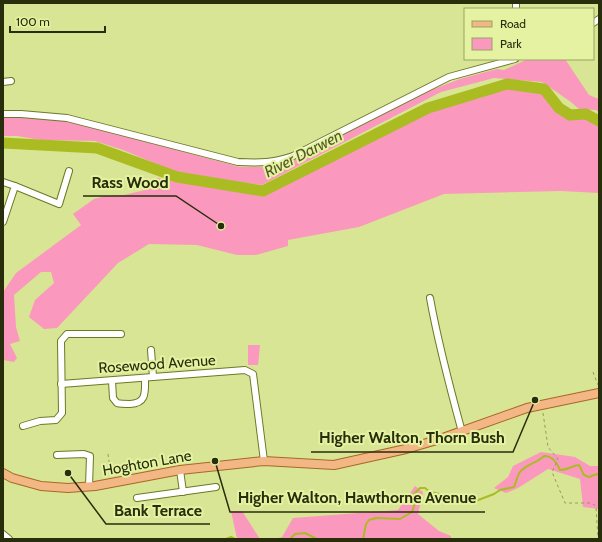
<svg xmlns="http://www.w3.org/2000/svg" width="602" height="542" font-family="Cabin,sans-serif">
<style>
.green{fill:#fb98be}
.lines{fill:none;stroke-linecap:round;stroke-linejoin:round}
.stream{stroke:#abbc23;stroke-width:2}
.river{stroke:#abbc23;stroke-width:11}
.minor-casing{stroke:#6e7827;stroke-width:8}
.major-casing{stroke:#a76825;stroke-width:10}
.path{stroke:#929c5d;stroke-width:1;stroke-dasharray:3 3;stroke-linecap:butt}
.minor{stroke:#fff;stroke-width:6}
.major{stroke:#f3b785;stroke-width:8}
.labels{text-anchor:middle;stroke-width:4;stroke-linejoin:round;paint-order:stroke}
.street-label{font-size:15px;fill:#282d0b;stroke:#e5f2a1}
.water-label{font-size:16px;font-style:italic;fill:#545b25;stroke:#e5f2a1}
.leader{fill:none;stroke:#282d0b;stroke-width:1.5}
.callout-dot{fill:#282d0b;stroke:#e5f2a1;stroke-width:1.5}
.callout-label{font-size:16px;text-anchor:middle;font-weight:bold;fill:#282d0b;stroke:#e5f2a1;stroke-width:4;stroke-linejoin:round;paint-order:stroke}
</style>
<rect width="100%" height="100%" fill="#d8e594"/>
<g class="green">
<path d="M528,59H551V60L565,59L589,95L599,99V112L596,110L579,109L571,102L542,82L494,78L441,92L262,185L178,173L123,150L95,141L41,140L17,136H3V118H23L68,121L240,167H268L282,165L426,92L460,79L497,69L504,70Z"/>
<path d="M508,87L543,90L556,108L569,116H585L599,123V193L561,191L444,194L359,227L288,240V246L256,255H237L197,245L149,244L118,263L57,328L44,329L29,317L35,300L54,283L51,272H41L14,295L16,327L20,341L10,344L17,358L14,362L3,360V292L16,273L81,225L73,214L94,199L105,196L124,195L145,190L155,178H158L264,196L430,112Z"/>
<path d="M248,345H260L258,365H248Z"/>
<path d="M541,452L575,457L590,466H599V509L583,507L580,479L548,469L518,488L506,493L494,488L508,477L513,466Z"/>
<path d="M415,486L423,492L418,514L439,531L451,536V539H274L282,537L293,518L398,510Z"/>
<path d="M231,511H242L260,539H237Z"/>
</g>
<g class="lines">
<g class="stream">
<path d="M226,539L231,537L235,539"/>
<path d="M290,539L295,534L305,533L317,539"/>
<path d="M363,539L366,524L369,520L376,518L400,519L412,512L415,503L413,495L420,488H425L430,492L449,496L453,495L473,502L494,494L500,490L514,487C516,483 517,476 520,472C527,464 537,463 544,456C553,456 557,463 560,470C567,470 572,466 579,465L584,475L589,477L597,474L599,475"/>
</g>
<path class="river" d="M3,143L97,148L177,177L263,191L428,108L507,84L544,89L559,108L570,115L586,114L599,121"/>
<g class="minor-casing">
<g id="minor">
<path d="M516,9V3"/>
<path d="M593,23L599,19"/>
<path d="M3,82L11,81"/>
<path d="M3,114H21L67,118L238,162C260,163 273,163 293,156L449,77L515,59"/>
<path d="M3,182L15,186L3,222"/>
<path d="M15,186L59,204L69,171"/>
<path d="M430,298C438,343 450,388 462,432"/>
<path d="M151,350L153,377"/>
<path d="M112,381L113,398L117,403C121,404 125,404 130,404C147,403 145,392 145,378"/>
<path d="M61,384L245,370L253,374L264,461"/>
<path d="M23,426L40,421L56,420L62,413L61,341L67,334H121"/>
<path d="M57,455L84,454L90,456L89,486"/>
<path d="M180,470L183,492"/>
<path d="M137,498L216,487"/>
<path d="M3,534L9,539"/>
</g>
</g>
<g class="major-casing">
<path id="major" d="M3,473L12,478L41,486L68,488L95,486L180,470L264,461L334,465L406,449L437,440L527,408L599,393"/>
</g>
<g class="path">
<path d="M593,372L598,385"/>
<path d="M543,413L548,447L558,459L552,472L565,503H591L596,506L598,539"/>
<path d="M108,454L110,468L120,473"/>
</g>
<use href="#minor" class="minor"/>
<use href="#major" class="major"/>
</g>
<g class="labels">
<g class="street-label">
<text transform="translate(157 364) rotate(-4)" y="5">Rosewood Avenue</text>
<text transform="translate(147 463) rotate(-10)" y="5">Hoghton Lane</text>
</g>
<g class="water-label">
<text transform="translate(303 153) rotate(-27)" y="6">River Darwen</text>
</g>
</g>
<path class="leader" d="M221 226L176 196H83M535 400L513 452H311M215 461L230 512H485M68 473L106 524H210"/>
<g class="callout-dot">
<circle cx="221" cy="226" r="4"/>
<circle cx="535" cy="400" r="4"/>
<circle cx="215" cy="461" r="4"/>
<circle cx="68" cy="473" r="4"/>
</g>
<g class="callout-label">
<text x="130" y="188">Rass Wood</text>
<text x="412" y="443">Higher Walton, Thorn Bush</text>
<text x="357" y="503">Higher Walton, Hawthorne Avenue</text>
<text x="158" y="516">Bank Terrace</text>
</g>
<rect width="602" height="542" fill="none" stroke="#282d0b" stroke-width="8"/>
<rect x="464" y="8" width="130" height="52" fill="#e5f2a1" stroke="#99a365"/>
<rect x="472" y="21" width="20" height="6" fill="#f3b785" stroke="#99a365"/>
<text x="500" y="28" font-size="12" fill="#282d0b">Road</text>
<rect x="472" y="38" width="20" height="12" fill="#fb98be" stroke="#99a365"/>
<text x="500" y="48" font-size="12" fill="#282d0b">Park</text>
<path d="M10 26v6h95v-6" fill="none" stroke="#282d0b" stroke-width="2"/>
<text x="16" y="26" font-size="12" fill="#282d0b" stroke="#e5f2a1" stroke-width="3" paint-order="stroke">100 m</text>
</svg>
